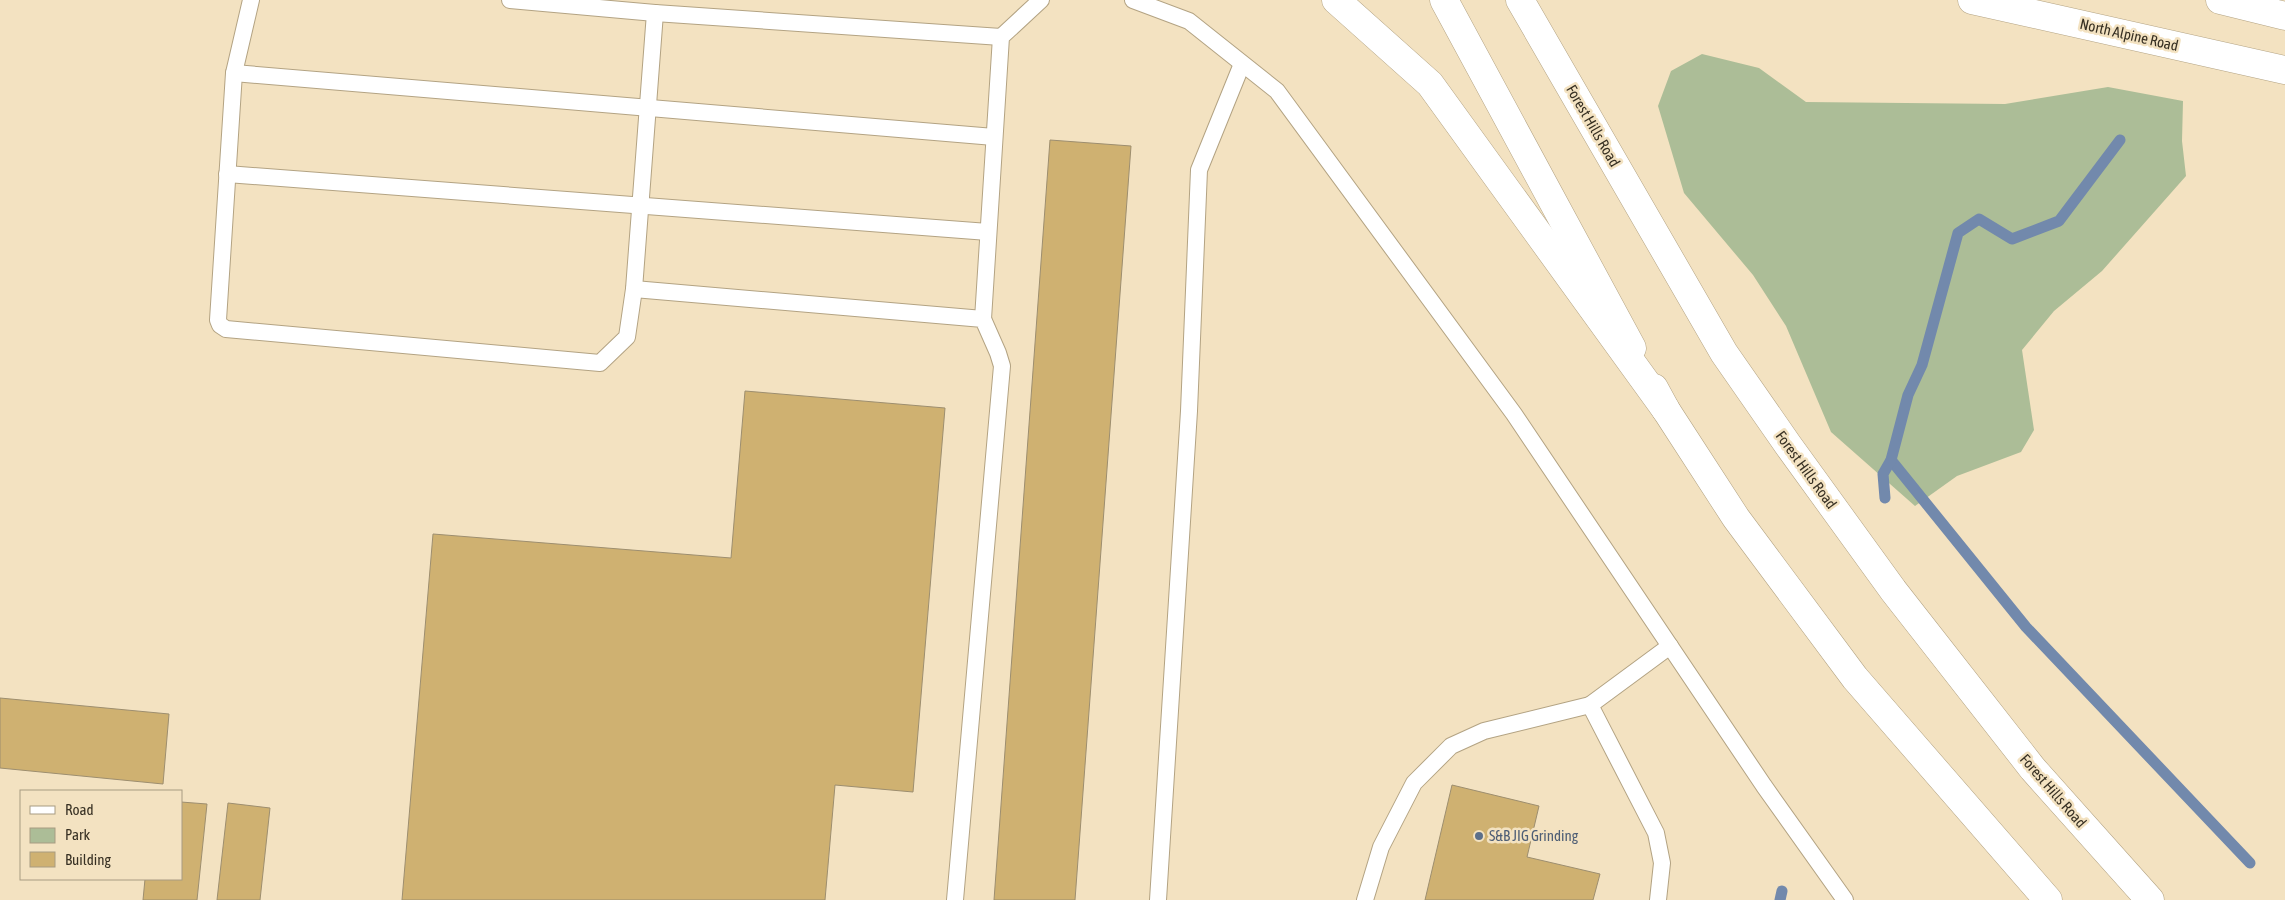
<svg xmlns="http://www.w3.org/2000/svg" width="2285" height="900" font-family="'Asap Condensed',sans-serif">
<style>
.green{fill:#acbd97}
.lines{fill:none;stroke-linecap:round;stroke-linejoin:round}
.stream{stroke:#7289ac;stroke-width:11}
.building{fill:#cfb171;stroke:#9d8e6f}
.service-casing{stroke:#b3a383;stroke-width:18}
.tertiary-casing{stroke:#b3a383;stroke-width:29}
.secondary-casing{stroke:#b3a383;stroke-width:29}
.service{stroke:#fff;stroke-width:16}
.tertiary{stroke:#fff;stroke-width:28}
.secondary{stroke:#fff;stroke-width:28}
.service-dot{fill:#5c6f8a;stroke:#f3e2c1;stroke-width:2}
.labels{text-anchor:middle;stroke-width:5;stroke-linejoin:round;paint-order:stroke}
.street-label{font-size:15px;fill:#373023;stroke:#f3e2c1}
.service-label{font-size:15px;fill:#4e5e75;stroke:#f3e2c1;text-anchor:start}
</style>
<rect width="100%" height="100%" fill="#f3e2c1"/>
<path class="green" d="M1702,54L1759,68L1806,102L2005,104L2108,87L2183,101L2182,141L2186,176L2102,271L2054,311L2022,350L2034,430L2021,452L1957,476L1915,506L1831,432L1786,326L1753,275L1684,193L1658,106L1671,71Z"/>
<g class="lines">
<g class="stream">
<path d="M1891,460L2026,627L2250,863"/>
<path d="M1885,498L1883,474L1891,460L1908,395L1922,365L1958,233L1979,219L2012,239L2059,221L2120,140"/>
<path d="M1780,900L1782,891"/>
</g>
</g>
<g class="building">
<path d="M1050,140L1131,146L1075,900H994Z"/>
<path d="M745,391L945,408L913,792L835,785L825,900H402L433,534L731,558Z"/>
<path d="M0,698L169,714L163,784L0,768Z"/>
<path d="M1452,785L1539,806L1527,857L1600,874L1593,900H1425Z"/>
<path d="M181,802L207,804L197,900H143L145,879H181Z"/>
<path d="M228,803L270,808L260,900H217Z"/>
</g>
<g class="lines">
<g class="service-casing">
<g id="service">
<path d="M251,0L234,73L218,320L220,325L226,329L600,363L627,337L634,289L655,13"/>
<path d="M510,0L655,13L1001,37"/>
<path d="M1133,0L1189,21L1277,91L1514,414L1764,786L1845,900"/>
<path d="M234,73L994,137"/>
<path d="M227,174L988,232"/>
<path d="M634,289L983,319L998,353L1002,366L955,900"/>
<path d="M983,319L1001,37L1041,0"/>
<path d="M1158,900L1189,411L1199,170L1242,64"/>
<path d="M1365,900L1381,847L1414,783L1451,746L1484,731L1590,705"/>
<path d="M1658,900L1662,863L1656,833L1590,705L1670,646"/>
</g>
</g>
<g class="tertiary-casing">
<g id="tertiary">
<path d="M1444,0L1632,348"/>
<path d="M1520,0L1724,353L1788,445L1893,590L2033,769L2150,900"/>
<path d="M1654,388L1666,410L1736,518L1855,678L2048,900"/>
</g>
</g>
<g class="secondary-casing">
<g id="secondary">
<path d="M1336,0L1430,84L1666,410"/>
<path d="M1972,0L2285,70"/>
<path d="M2220,0L2285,16"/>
</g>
</g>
<use href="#service" class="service"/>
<use href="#tertiary" class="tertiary"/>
<use href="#secondary" class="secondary"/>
</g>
<circle class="service-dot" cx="1479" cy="836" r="5"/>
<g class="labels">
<g class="street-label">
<text transform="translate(2129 35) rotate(13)" y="5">North Alpine Road</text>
<text transform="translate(1593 126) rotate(60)" y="5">Forest Hills Road</text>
<text transform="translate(1806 470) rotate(54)" y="5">Forest Hills Road</text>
<text transform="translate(2053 791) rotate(49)" y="5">Forest Hills Road</text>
</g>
<g class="service-label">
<text x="1489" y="841">S&amp;B JIG Grinding</text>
</g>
</g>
<rect x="20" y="790" width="162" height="90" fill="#f3e2c1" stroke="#a89b82"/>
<rect x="30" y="806" width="25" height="8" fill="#ffffff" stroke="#a89b82"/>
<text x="65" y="815" font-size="15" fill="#373023">Road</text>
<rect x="30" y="828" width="25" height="15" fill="#acbd97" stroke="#a89b82"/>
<text x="65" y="840" font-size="15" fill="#373023">Park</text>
<rect x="30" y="852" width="25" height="15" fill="#cfb171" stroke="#a89b82"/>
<text x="65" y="865" font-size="15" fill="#373023">Building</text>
</svg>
